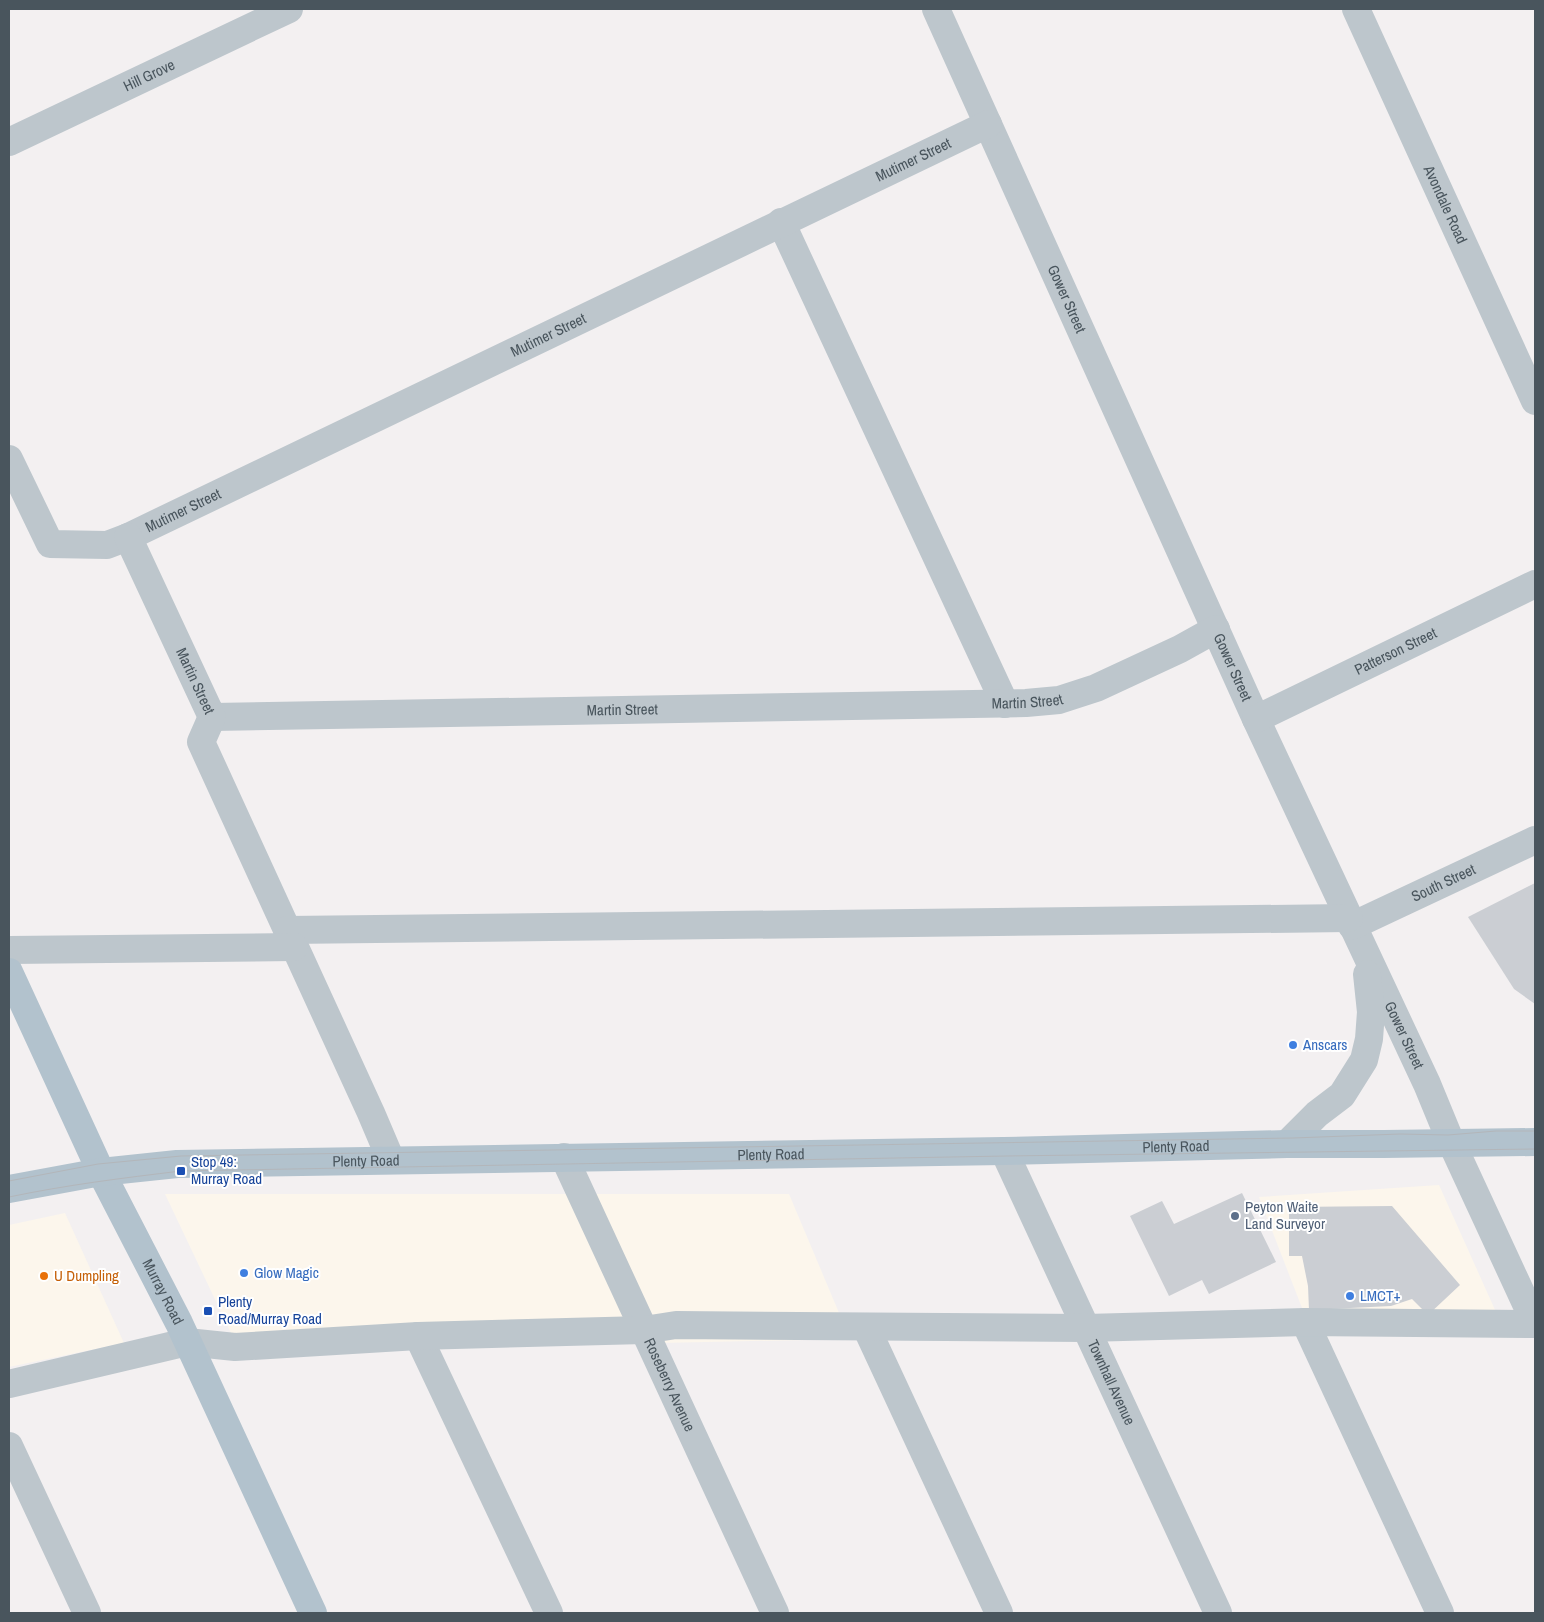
<svg xmlns="http://www.w3.org/2000/svg" width="1544" height="1622" font-family="'Archivo Narrow',sans-serif">
<style>
.commercial{fill:#fcf6ec}
.building{fill:#cbced3}
.lines{fill:none;stroke-linecap:round;stroke-linejoin:round}
.minor{stroke:#bdc6cc;stroke-width:28}
.major{stroke:#b2c2cd;stroke-width:28}
.tram{stroke:#b3b6ba;stroke-width:1}
.shop-dot{fill:#3f7fe0;stroke:#fff;stroke-width:2}
.transit-dot{fill:#1a4fb4;stroke:#fff;stroke-width:2}
.service-dot{fill:#5c6f8a;stroke:#fff;stroke-width:2}
.food-dot{fill:#e8710a;stroke:#fff;stroke-width:2}
.labels{text-anchor:middle;stroke-width:4;stroke-linejoin:round;paint-order:stroke}
.street-label{font-size:15px;fill:#49555d;stroke:#fff}
.shop-label{font-size:15px;fill:#366cbe;stroke:#fff;text-anchor:start}
.transit-label{font-size:15px;fill:#164399;stroke:#fff;text-anchor:start}
.service-label{font-size:15px;fill:#4e5e75;stroke:#fff;text-anchor:start}
.food-label{font-size:15px;fill:#c56008;stroke:#fff;text-anchor:start}
</style>
<rect width="100%" height="100%" fill="#f3f0f1"/>
<g class="commercial">
<path d="M1439,1185L1500,1321L1304,1313L1259,1197Z"/>
<path d="M165,1194H789L850,1339L240,1352Z"/>
<path d="M65,1213L124,1343L9,1367V1225Z"/>
</g>
<g class="building">
<path d="M1535,883V1004L1514,989L1468,917Z"/>
<path d="M1242,1193L1276,1262L1209,1294L1202,1280L1169,1296L1130,1216L1162,1201L1174,1224Z"/>
<path d="M1392,1206L1460,1285L1428,1315L1412,1299L1391,1306L1309,1310L1308,1286L1302,1256H1289V1207Z"/>
</g>
<g class="lines">
<g class="minor">
<path id="s1" d="M936,9L1256,719L1427,1084L1448,1135L1535,1323"/>
<path id="s2" d="M1356,9L1535,401"/>
<path id="s3" d="M9,142L289,9"/>
<path d="M781,222L1005,704"/>
<path id="s4" d="M9,459L50,544L107,545L128,537L988,124"/>
<path id="s5" d="M128,537L212,717L1026,703L1059,700L1096,688L1180,649L1216,629"/>
<path d="M212,717L201,742L371,1113L391,1160"/>
<path id="s6" d="M1256,719L1535,584"/>
<path id="s7" d="M1352,926L1535,840"/>
<path d="M287,930L1349,918"/>
<path d="M9,950L294,947"/>
<path d="M1287,1144L1317,1114L1342,1095L1364,1060L1369,1039L1371,1012L1367,974"/>
<path id="s8" d="M1004,1151L1218,1613"/>
<path id="s9" d="M564,1157L775,1613"/>
<path d="M1305,1322L1440,1613"/>
<path d="M866,1327L999,1613"/>
<path d="M418,1336L549,1613"/>
<path d="M9,1384L187,1342L235,1347L418,1336L644,1330L676,1325L1086,1328L1305,1322L1535,1324"/>
<path d="M9,1446L87,1613"/>
</g>
<g class="major">
<path id="s10" d="M9,972L101,1172L179,1323L313,1613"/>
<path id="s11" d="M9,1189L101,1172L177,1164L1004,1151L1287,1144H1384L1535,1142"/>
</g>
<g class="tram">
<path d="M9,1181L98,1164L181,1156L1293,1138L1400,1134L1448,1135L1496,1131H1535"/>
<path d="M9,1197C66,1185 123,1178 181,1171L1006,1156L1535,1149"/>
</g>
</g>
<g class="shop-dot">
<circle cx="1293" cy="1045" r="5"/>
<circle cx="244" cy="1273" r="5"/>
<circle cx="1350" cy="1296" r="5"/>
</g>
<g class="transit-dot">
<rect x="176" y="1166" width="10" height="10" rx="2.5"/>
<rect x="203" y="1306" width="10" height="10" rx="2.5"/>
</g>
<circle class="service-dot" cx="1235" cy="1216" r="5"/>
<circle class="food-dot" cx="44" cy="1276" r="5"/>
<g class="labels">
<g class="street-label">
<text dy="5" stroke="none"><textPath href="#s3" startOffset="155">Hill Grove</textPath></text>
<text dy="5" stroke="none"><textPath href="#s4" startOffset="1045">Mutimer Street</textPath></text>
<text dy="5" stroke="none"><textPath href="#s2" startOffset="215">Avondale Road</textPath></text>
<text dy="5" stroke="none"><textPath href="#s1" startOffset="318">Gower Street</textPath></text>
<text dy="5" stroke="none"><textPath href="#s4" startOffset="640">Mutimer Street</textPath></text>
<text dy="5" stroke="none"><textPath href="#s4" startOffset="235">Mutimer Street</textPath></text>
<text dy="5" stroke="none"><textPath href="#s6" startOffset="155">Patterson Street</textPath></text>
<text dy="5" stroke="none"><textPath href="#s1" startOffset="722">Gower Street</textPath></text>
<text dy="5" stroke="none"><textPath href="#s5" startOffset="159">Martin Street</textPath></text>
<text dy="5" stroke="none"><textPath href="#s5" startOffset="1014">Martin Street</textPath></text>
<text dy="5" stroke="none"><textPath href="#s5" startOffset="609">Martin Street</textPath></text>
<text dy="5" stroke="none"><textPath href="#s7" startOffset="101">South Street</textPath></text>
<text dy="5" stroke="none"><textPath href="#s1" startOffset="1128">Gower Street</textPath></text>
<text dy="5" stroke="none"><textPath href="#s11" startOffset="1169">Plenty Road</textPath></text>
<text dy="5" stroke="none"><textPath href="#s11" startOffset="764">Plenty Road</textPath></text>
<text dy="5" stroke="none"><textPath href="#s11" startOffset="359">Plenty Road</textPath></text>
<text dy="5" stroke="none"><textPath href="#s10" startOffset="355">Murray Road</textPath></text>
<text dy="5" stroke="none"><textPath href="#s8" startOffset="255">Townhall Avenue</textPath></text>
<text dy="5" stroke="none"><textPath href="#s9" startOffset="251">Roseberry Avenue</textPath></text>
</g>
<g class="shop-label">
<text x="1303" y="1050">Anscars</text>
<text x="254" y="1278">Glow Magic</text>
<text x="1360" y="1301">LMCT+</text>
</g>
<g class="transit-label">
<text x="191" y="1167">Stop 49:<tspan x="191" dy="17">Murray Road</tspan></text>
<text x="218" y="1307">Plenty<tspan x="218" dy="17">Road/Murray Road</tspan></text>
</g>
<g class="service-label">
<text x="1245" y="1212">Peyton Waite<tspan x="1245" dy="17">Land Surveyor</tspan></text>
</g>
<g class="food-label">
<text x="54" y="1281">U Dumpling</text>
</g>
</g>
<rect width="1544" height="1622" fill="none" stroke="#49555d" stroke-width="20"/>
</svg>
